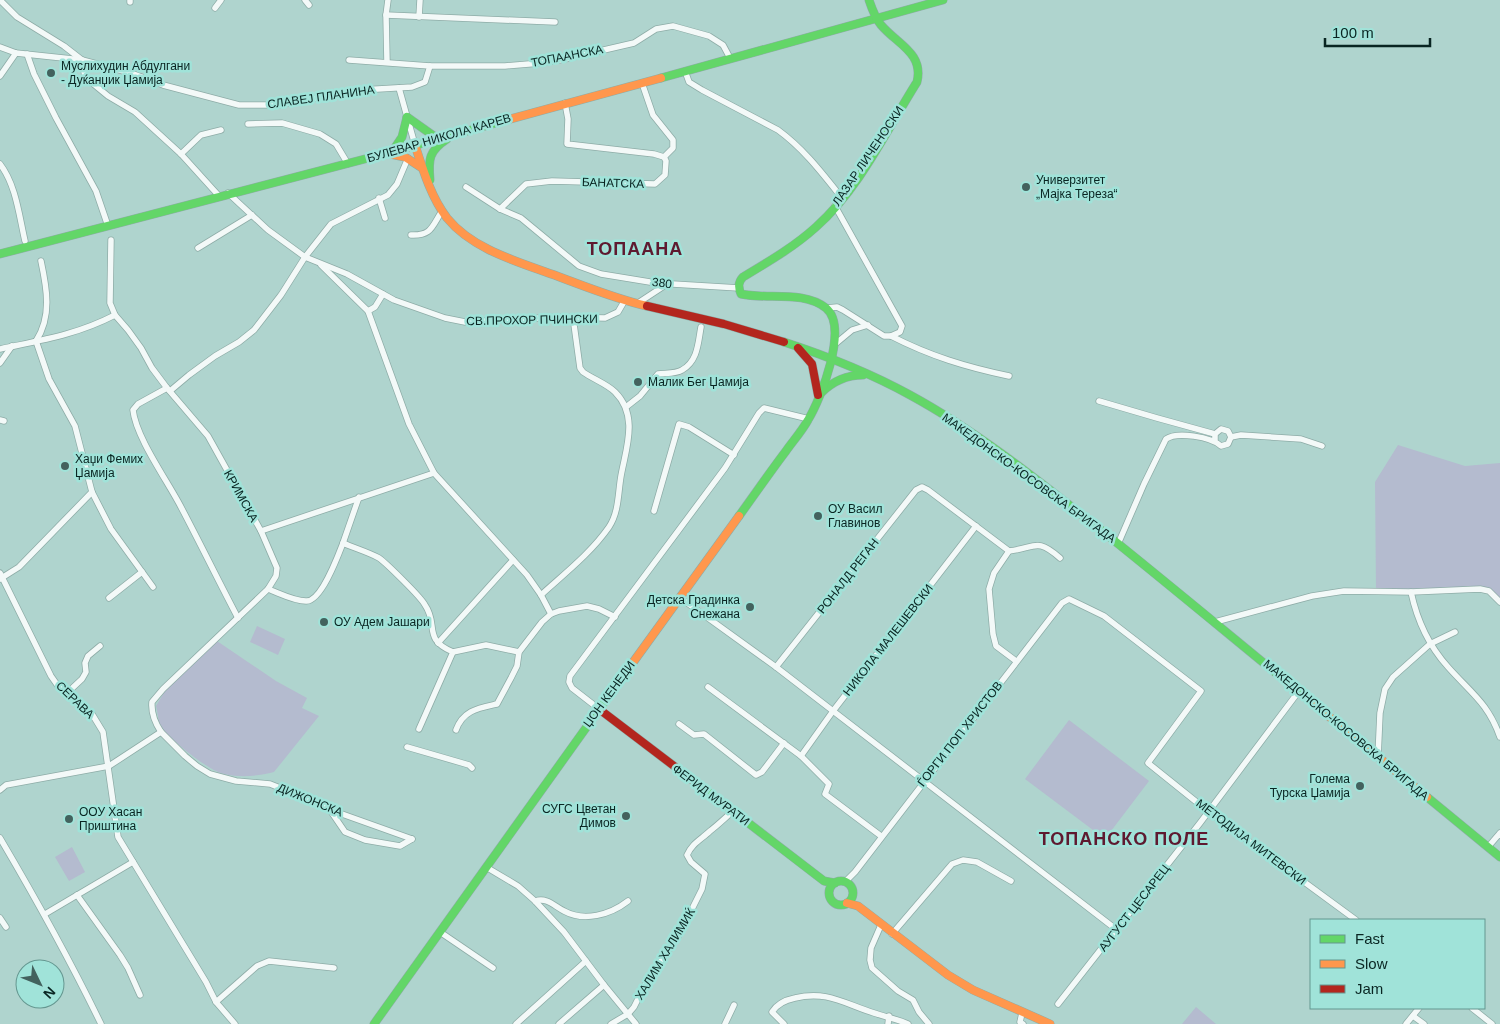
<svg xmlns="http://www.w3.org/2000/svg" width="1500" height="1024" font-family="Helvetica,sans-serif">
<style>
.green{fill:#b4bbcf}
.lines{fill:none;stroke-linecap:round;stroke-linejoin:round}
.street-casing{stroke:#8eaca7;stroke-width:7}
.fast-casing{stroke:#8eaca7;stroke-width:9}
.slow-casing{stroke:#8eaca7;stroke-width:9}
.jam-casing{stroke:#8eaca7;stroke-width:9}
.street{stroke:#f3f9f8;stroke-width:5.5}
.fast{stroke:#63d668;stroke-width:8}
.slow{stroke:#ff974d;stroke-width:8}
.jam{stroke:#b3261e;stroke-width:8}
.poi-dot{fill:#43625e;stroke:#a0e3d9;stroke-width:2}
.labels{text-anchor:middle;stroke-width:5;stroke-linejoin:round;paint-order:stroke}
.street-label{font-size:12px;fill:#092522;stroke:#a0e3d9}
.poi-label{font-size:12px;fill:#092522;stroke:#a0e3d9;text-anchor:start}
.district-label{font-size:18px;font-weight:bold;letter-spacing:1px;fill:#5e1a30;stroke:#a0e3d9}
</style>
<rect width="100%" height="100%" fill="#afd4ce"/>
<g class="green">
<path d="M1398,445L1465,466L1500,463V598L1489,591L1376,590L1375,482Z"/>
<path d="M257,626L285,639L278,655L250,642Z"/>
<path d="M217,641L276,681L307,698L302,708L319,716L274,772C257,776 242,778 224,774C209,771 172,741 162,728C158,723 158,713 156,706L165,691Z"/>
<path d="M1069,720L1149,781L1105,839L1025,779Z"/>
<path d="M72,847L85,872L69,881L55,857Z"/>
<path d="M1196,1007L1216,1024H1182Z"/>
</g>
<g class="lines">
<g class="street-casing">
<g id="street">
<path d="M0,0L17,17L64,46L82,60L131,73L163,85L239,105H279L361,90L412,87L425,82L430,66"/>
<path d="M305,0L309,5"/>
<path d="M130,2V0"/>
<path d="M215,8L221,0"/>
<path d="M386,15L555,22"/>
<path d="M419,17L420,0"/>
<path d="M0,47L16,53L82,60"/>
<path d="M27,54L34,74L56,118L96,191L108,226"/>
<path d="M82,60L85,77L108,96L135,112L181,154L219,196"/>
<path d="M349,60L430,66H505L541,63L565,59L634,43L656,29L673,26L709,36L723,45L730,58"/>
<path d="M387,62L386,15L388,0"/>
<path d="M685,71L689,82L702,90L778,130C804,149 822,173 842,198"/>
<path d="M0,76L16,53"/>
<path d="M642,83L653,115L673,140V148L664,157"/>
<path d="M399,88L415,145"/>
<path d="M248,124L282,123L320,134L336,144L348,164"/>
<path d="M181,154L201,135L221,130"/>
<path d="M0,164C16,185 19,215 25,241"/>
<path d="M466,187L500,209L521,218L579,266L601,274L656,283L739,288"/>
<path d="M228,193L268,230L305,257L347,274L394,300L445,318L465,322L557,317L605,318L618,312L625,300"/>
<path d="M379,198L385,218"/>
<path d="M835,206L902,326L900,332L891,336"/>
<path d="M500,209L526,184L552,181L655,184L665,175L666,161L664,157L654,154L567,144L568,119L565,103"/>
<path d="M411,235C432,236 432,226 442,211"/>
<path d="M111,240L110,303L115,315L128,330L141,348L152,368L167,388L208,436L261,531L277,568L276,576L268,589L163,689L152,702C151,713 155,723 161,732L185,756L197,766L210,774L236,781L270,784L303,797L328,809L412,839"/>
<path d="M198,248L252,215"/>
<path d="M321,265L368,311L409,424L434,473L527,575L541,595L551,614"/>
<path d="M638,303L667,284"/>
<path d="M827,308L837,307L843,310L884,336H891C930,356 966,367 1009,376"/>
<path d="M368,311L375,307L383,294"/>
<path d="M36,341L49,379L75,426L92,492L111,529L153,587"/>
<path d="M36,341C52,316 47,289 41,261"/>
<path d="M834,345L852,330L868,325"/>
<path d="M0,349C42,340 76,335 115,315"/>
<path d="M0,363L12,346"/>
<path d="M167,388L138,404L133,410C136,438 169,483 182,509C201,545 219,582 238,618"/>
<path d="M170,391L189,375L215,356L239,342L254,330L281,295L305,257L331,224L388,195L397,184L408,158"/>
<path d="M1099,401L1157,418L1215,434"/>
<path d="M626,407L640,396L658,374C665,373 676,374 682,370C698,361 698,343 701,327"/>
<path d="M0,420L4,421"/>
<path d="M1231,437L1241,435L1301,439L1322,446"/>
<path d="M654,511L679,424L689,427L734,455"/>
<path d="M261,531L434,473"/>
<path d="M343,543L359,497"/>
<path d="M1118,544L1144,484L1166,439C1177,431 1211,437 1221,446L1228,444L1231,437L1228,431L1221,429L1215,434V441"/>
<path d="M0,573L51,676L58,686L92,714L103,732L118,837L206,982L216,1002L235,1024"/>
<path d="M0,579L19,567L92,492"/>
<path d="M268,589C279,593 294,601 306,601C321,602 338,556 343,543C354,548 368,552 379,558C386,563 421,597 425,605C439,625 422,639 453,652L419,729"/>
<path d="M1411,592C1417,620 1429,646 1448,667C1471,693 1488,703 1500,737"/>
<path d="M541,595C564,574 591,553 609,527C619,512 618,493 621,476C626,448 639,416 615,392C607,384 593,379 583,372L580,368L573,317"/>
<path d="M679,597L776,667L1117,930"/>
<path d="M109,598L142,572"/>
<path d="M1215,622L1312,596L1344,591L1411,592L1480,589L1489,591L1500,602"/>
<path d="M438,643L513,560"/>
<path d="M453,652L486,645L519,652"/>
<path d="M1016,661L996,646L993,634L989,589L994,573L1009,551C1036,548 1036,537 1060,558"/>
<path d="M776,667L916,490L922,487L928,490L1009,551"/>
<path d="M708,687L801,756L829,784L825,794L881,836"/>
<path d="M67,693L82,679L86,672L85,663L88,656L100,646"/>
<path d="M599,709L572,688L569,682L570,676L725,468L759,413L764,408L809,419"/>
<path d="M679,724L694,735L704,734L756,775L762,772L784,743"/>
<path d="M456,730C463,710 479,708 497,704L511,678L517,666L519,652L542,622L551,614L559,611L587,606L599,609L615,617"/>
<path d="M407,747L469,765L472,768"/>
<path d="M801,756L833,711L976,526"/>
<path d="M1378,757L1380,713L1385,689L1393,677L1430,644L1455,632"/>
<path d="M0,790L6,785L109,766L161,732"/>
<path d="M330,810L345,832L365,840L400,846L412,839"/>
<path d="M0,838C36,899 70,960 101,1024"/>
<path d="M1488,847L1500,833"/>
<path d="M486,867L518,886L535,901L564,932L604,985L636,1024"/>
<path d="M846,881L855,872L1062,603L1069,599L1104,616L1201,691L1148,763L1209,812L1356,920"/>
<path d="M77,895L120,955L128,968L140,995"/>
<path d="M535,901C547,897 554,906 564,911C584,922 610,915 628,901"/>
<path d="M45,914L133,862"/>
<path d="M0,918L6,927"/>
<path d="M881,925L871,948L870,960L872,968L898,991L913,1000L919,1012L929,1024"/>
<path d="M440,932L493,968"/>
<path d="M892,934L952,864L963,860L977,862L1011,881"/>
<path d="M216,1002L257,966L269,961L334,968"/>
<path d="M1058,1004L1200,823L1299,691"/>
<path d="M1472,1008L1492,1024"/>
<path d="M1022,1013L1020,1022L1023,1024"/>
<path d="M1413,1016L1424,1024"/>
<path d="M516,1024L586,961"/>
<path d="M559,1024L604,985"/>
<path d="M611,1024L628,1014L634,1007L648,979L678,937L702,889L705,874L691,862L687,855C692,843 702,839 710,831C718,825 725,818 732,812"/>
<path d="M725,1024L734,1005"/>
<path d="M784,1024L772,1012C777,1004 785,1000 795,998C827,990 845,1004 874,1013C886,1017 897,1019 908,1024"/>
<path d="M888,1024L889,1016"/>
<path d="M1406,1024L1419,1008"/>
</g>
</g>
<g class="fast-casing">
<g id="fast">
<path d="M661,78L943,0"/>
<path d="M407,117L438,139"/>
<path d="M392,152L402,137L407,117"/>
<path d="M430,180C428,159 429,151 447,139"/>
<path d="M0,254L384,154L507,120"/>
<path d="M784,342C827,356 870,373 910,395C978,432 1040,482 1101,530C1171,586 1239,643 1309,700"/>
<path d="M821,393C833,381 846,375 863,375"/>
<path d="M739,516C755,494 770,472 786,451C793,441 802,431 808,420C821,399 849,327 826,308C803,290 768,300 741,294C738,287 738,282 743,277C768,262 794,247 816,227C860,188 886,131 917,82C924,53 897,44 881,25C875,18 872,9 869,0"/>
<path d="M695,782L824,881L835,883"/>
<path d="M1427,797L1500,857"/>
<circle cx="841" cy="893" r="12"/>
<path d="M374,1024L626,672"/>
</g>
</g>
<g class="slow-casing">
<g id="slow">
<path d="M507,120L661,78"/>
<path d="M415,145C423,170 431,197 447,218C473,250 519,262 557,276C587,287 616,299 647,306"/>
<path d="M390,154L405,157L422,168"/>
<path d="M626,672L739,516"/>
<path d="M1309,700L1427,797"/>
<path d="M847,903L858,906L948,975L973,990L1050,1024"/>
</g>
</g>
<g class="jam-casing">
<g id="jam">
<path d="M647,306L724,324L784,342"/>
<path d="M798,348L812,364L818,395"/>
<path d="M599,709L695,782"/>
</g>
</g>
<use href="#street" class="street"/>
<use href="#fast" class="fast"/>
<use href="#slow" class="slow"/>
<use href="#jam" class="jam"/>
</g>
<g class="poi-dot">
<circle cx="51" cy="73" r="5"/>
<circle cx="1026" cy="187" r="5"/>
<circle cx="638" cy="382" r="5"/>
<circle cx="65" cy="466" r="5"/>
<circle cx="818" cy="516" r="5"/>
<circle cx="750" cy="607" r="5"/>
<circle cx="324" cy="622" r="5"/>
<circle cx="1360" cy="786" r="5"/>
<circle cx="626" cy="816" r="5"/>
<circle cx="69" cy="819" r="5"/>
</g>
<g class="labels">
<g class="street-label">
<text transform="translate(567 56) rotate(-11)" y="4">ТОПААНСКА</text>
<text transform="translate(321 97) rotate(-8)" y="4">СЛАВЕЈ ПЛАНИНА</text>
<text transform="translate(439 138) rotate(-16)" y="4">БУЛЕВАР НИКОЛА КАРЕВ</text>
<text transform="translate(868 156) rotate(-56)" y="4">ЛАЗАР ЛИЧЕНОСКИ</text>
<text transform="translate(613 183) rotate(2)" y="4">БАНАТСКА</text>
<text transform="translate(662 283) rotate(7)" y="4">380</text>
<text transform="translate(532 320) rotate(-1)" y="4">СВ.ПРОХОР ПЧИНСКИ</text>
<text transform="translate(1029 478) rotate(36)" y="4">МАКЕДОНСКО-КОСОВСКА БРИГАДА</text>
<text transform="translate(241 496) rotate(61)" y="4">КРИМСКА</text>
<text transform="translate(848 576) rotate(-52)" y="4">РОНАЛД РЕГАН</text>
<text transform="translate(888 640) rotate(-52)" y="4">НИКОЛА МАЛЕШЕВСКИ</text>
<text transform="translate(609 694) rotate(-54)" y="4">ЏОН КЕНЕДИ</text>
<text transform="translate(75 700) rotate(44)" y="4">СЕРАВА</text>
<text transform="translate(1346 730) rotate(40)" y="4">МАКЕДОНСКО-КОСОВСКА БРИГАДА</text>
<text transform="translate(960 734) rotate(-52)" y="4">ЃОРГИ ПОП ХРИСТОВ</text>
<text transform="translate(711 795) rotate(37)" y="4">ФЕРИД МУРАТИ</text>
<text transform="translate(310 800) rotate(22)" y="4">ДИЖОНСКА</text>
<text transform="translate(1251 842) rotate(37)" y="4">МЕТОДИЈА МИТЕВСКИ</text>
<text transform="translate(1134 908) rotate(-52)" y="4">АУГУСТ ЦЕСАРЕЦ</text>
<text transform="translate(665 954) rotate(-59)" y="4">ХАЛИМ ХАЛИМИЌ</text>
</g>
<g class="poi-label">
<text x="61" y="70">Муслихудин Абдулгани<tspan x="61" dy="14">- Дуќанџик Џамија</tspan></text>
<text x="1036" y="184">Универзитет<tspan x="1036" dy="14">„Мајка Тереза“</tspan></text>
<text x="648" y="386">Малик Бег Џамија</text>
<text x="75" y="463">Хаџи Фемих<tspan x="75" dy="14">Џамија</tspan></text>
<text x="828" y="513">ОУ Васил<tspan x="828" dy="14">Главинов</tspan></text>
<text x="740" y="604" text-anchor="end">Детска Градинка<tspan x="740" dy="14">Снежана</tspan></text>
<text x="334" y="626">ОУ Адем Јашари</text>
<text x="1350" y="783" text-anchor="end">Голема<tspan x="1350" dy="14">Турска Џамија</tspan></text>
<text x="616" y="813" text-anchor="end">СУГС Цветан<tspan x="616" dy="14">Димов</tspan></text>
<text x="79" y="816">ООУ Хасан<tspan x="79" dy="14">Приштина</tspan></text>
</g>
<g class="district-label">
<text x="635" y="255">ТОПААНА</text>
<text x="1124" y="845">ТОПАНСКО ПОЛЕ</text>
</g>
</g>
<rect x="1310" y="919" width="175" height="90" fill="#a0e3d9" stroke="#649790"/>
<rect x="1320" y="935" width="25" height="8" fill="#63d668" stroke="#649790"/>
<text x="1355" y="944" font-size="15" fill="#092522">Fast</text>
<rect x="1320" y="960" width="25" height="8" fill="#ff974d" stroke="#649790"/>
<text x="1355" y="969" font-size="15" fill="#092522">Slow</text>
<rect x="1320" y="985" width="25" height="8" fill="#b3261e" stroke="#649790"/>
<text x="1355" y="994" font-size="15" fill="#092522">Jam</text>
<g transform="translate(40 984) rotate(133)"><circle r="24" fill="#a0e3d9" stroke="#649790"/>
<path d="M0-4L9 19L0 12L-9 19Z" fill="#43625e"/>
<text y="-8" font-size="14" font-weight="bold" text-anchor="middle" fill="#092522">N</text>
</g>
<path d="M1325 38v8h105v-8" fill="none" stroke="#092522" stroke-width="2.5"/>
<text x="1332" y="38" font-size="15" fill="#092522" stroke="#a0e3d9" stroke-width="4" paint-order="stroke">100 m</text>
</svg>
